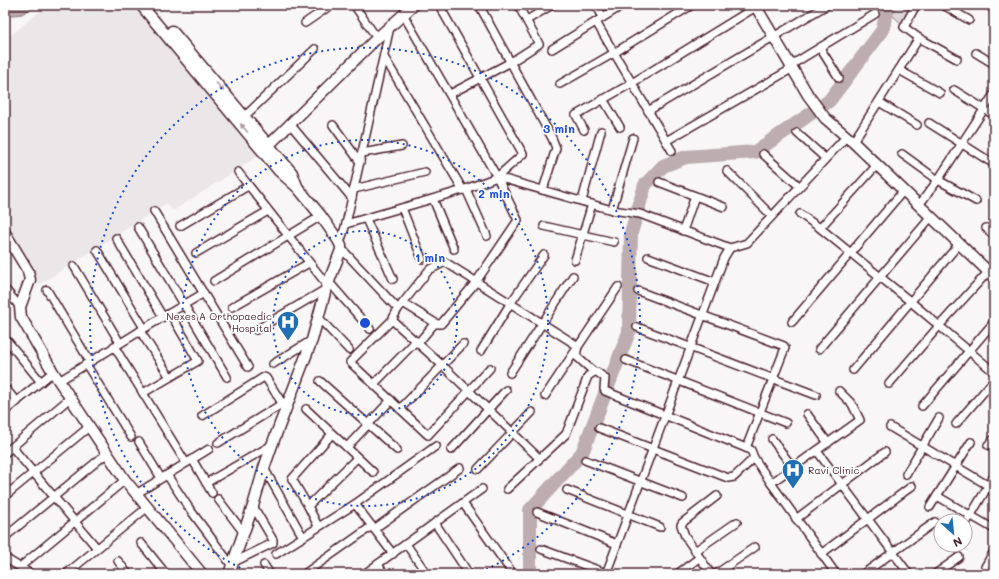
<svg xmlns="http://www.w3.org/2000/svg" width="999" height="579" font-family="Mali,sans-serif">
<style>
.built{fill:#ebe6e8}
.green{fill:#ded6d9;stroke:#947a82}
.water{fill:#bdadb0;stroke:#8f747b}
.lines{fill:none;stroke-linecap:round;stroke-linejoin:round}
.river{stroke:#bdadb0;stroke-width:14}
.street-casing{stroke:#4a1f2b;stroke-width:10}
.secondary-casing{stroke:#4a1f2b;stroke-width:13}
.street{stroke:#fff;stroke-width:7}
.secondary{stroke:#fff;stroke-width:10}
.oneway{fill:#ae9aa0}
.ring{fill:none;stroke:#1d4ed8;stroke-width:2;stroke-dasharray:2 4}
.labels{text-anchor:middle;stroke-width:3.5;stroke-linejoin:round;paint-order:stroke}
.poi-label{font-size:10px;fill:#4a1f2b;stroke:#fff;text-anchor:end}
.centre{fill:#1d4ed8;stroke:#fff;stroke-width:2}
.ring-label{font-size:12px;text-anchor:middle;font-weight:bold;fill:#1d4ed8;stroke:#fff;stroke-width:3.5;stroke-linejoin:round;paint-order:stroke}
</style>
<rect width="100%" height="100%" fill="#f8f6f7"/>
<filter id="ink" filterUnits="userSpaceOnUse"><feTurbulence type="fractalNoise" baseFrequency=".025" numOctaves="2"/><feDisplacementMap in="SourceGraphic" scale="8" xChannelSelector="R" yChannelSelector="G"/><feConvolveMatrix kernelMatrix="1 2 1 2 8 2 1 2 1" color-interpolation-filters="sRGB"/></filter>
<g filter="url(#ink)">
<path class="built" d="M48,5H132L261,154L173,211L167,203L40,284L5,226V58L10,54L5,48V40Z"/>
<path class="green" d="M882,5H912L902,24L885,9Z"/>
<path class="water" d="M5,5H36L22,14L5,16Z"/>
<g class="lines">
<path class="river" d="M530,574V510L582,453L629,332L631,233L645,185L663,166L686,157L755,152L829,101L882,31L889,5"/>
<g class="street-casing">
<g id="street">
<path d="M354,5L377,38"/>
<path d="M439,5L523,154L497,177"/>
<path d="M479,5L552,138L556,148L543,190"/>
<path d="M596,5L603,17"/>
<path d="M916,5L904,27L919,38L957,59"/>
<path d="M943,5L969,20"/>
<path d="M987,5L994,9"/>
<path d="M527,20L552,5"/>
<path d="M596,22L672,151"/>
<path d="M305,23L331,5"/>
<path d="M820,48L839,78"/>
<path d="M552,49L623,5"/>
<path d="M976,53L994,64"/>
<path d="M384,57L463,190"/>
<path d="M791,65L875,14"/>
<path d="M899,70L940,93"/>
<path d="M560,84L614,53L692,5"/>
<path d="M954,90L994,115"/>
<path d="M450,94L511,62L539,44L518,5"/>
<path d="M603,99L620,127"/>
<path d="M879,102L917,125"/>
<path d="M648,111L827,5"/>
<path d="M245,116L315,49"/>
<path d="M929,123L994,164"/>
<path d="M290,124L352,198"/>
<path d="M333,125L360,162"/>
<path d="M584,130L576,115L632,83L759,5"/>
<path d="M797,133L825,158"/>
<path d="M666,141L793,68"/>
<path d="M853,142L919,38"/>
<path d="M362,153L402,146"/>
<path d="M763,154L799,186"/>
<path d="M902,154L938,180L976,201"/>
<path d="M727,171L772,216"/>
<path d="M238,172L328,286"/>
<path d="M659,182L724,207"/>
<path d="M354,189L425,172"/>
<path d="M466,189L487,236"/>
<path d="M433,199L454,249"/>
<path d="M582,201L601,131"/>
<path d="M919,205L938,180L994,94"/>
<path d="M402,208L422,259"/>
<path d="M612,210L633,138"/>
<path d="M154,211L248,367"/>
<path d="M800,214L820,228L911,302L994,372"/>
<path d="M366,219L393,279"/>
<path d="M346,224L463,190L497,177L612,210L640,214L730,248"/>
<path d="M180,226L248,186"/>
<path d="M544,226L614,242"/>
<path d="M138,227L227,377"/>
<path d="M820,228L877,165"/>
<path d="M986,228L994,236"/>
<path d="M683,231L695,196"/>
<path d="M116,238L163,317"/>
<path d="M340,243L346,224L390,27"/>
<path d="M341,248L398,309"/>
<path d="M97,250L144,328"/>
<path d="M196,253L268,211"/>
<path d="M648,257L715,282"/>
<path d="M575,260L592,204"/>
<path d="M74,266L120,343"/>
<path d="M214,281L321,216"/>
<path d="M329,282L370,329"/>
<path d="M5,289L20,307"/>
<path d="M47,290L90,362"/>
<path d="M638,291L784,346L785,348L746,448"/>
<path d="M403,303L437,324H441L476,282L518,220L497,177L403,14"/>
<path d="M232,307L309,263"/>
<path d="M318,317L349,350"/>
<path d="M392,320L442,365L539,458"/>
<path d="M792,322L904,190"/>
<path d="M637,327L816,395"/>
<path d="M256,330L326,289"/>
<path d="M140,331L170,377"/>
<path d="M5,338L41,382"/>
<path d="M418,343L435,323"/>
<path d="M114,346L186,463"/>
<path d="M819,349L931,217"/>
<path d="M481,351L510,304L544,255"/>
<path d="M626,360L786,423"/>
<path d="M86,364L131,437"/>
<path d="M273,364L312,340"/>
<path d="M490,368L428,435L352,364L350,362L392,320L398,309L429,270L445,262L578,346L576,356L594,372"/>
<path d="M853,370L959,244"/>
<path d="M510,373L573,276"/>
<path d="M59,381L163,317L204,293"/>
<path d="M320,381L397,450"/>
<path d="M374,384L416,341"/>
<path d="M889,384L939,326L988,272"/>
<path d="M5,388L17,402"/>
<path d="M143,393L198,361L170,313"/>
<path d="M545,396L618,287"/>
<path d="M922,406L994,322"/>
<path d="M306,409L373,472"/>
<path d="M400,409L463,344"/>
<path d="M5,411L53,372"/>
<path d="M807,414L828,443"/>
<path d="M202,416L264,377L266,378L282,403"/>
<path d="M956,424L994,380"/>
<path d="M890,427L994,489"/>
<path d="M599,428L728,478L734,477L754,458"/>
<path d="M772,439L793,468"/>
<path d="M139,442L161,478"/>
<path d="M218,443L285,402"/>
<path d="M988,445L994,439"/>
<path d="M12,447L97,548"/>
<path d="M347,447L391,400"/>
<path d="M451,450L506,390"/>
<path d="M817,451L909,574"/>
<path d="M5,453L70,398"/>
<path d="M192,459L212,493"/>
<path d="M585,460L683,498"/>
<path d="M264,468L303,537"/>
<path d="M478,469L532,412"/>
<path d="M906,474L939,418"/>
<path d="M167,475L189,508L232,566"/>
<path d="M206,483L272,445"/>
<path d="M771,483L860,420L852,404L839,391"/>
<path d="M507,489L566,434L588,376L594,372H597L605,378L604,389L605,391L751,450L754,458L771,483L836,574"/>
<path d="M567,490L660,527"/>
<path d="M136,494L209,449"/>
<path d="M5,496L89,427"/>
<path d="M937,496L994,529"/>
<path d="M218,499L244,533"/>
<path d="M463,503L513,574"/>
<path d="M355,504L393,554"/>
<path d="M308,506L357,458"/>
<path d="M930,507L971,442"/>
<path d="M537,512L617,544"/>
<path d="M796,519L885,452"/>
<path d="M435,523L469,574"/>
<path d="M965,525L994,476"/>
<path d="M318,526L308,506L292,479L332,434"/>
<path d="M374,529L460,468"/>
<path d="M5,537L106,454"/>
<path d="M141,543L166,574"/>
<path d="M406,544L427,574"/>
<path d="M541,549L606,573"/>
<path d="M695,551L737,522"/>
<path d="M276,554L355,504L436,446"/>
<path d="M821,554L912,486"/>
<path d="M5,558L31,574"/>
<path d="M118,561L128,574"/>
<path d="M234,562L273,543V540L253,506"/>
<path d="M378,564L384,574"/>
<path d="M264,565L270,574"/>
<path d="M20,567L125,480"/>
<path d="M985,567L994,551"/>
<path d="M66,574L143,511"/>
<path d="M304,574L372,526"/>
<path d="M364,574L482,489"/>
<path d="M606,574L724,258L730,248L747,243L846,137"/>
<path d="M677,574L699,558"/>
<path d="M711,574L685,536L681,525L682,523L717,496"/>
<path d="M716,574L755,547"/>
<path d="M863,574L935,522"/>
<path d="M935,574L959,557"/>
</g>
</g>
<g class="secondary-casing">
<g id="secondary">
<path d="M141,5L279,171L298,188L321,216L338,240L341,246V250L326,289L312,340L272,445L264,468L253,506L229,574"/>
<path d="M755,5L808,95L825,118L853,142L994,277"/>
<path d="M172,31L287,167L292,173L297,186"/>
<path d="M263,148L269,145L377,38L414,5"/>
<path d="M5,233L28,271L30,280L20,307L21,317L53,372L125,480L202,574"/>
</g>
</g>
<use href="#street" class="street"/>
<use href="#secondary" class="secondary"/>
</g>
<defs><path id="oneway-solid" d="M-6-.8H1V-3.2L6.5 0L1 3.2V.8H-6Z"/></defs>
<g class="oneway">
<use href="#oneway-solid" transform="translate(220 87) rotate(49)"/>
<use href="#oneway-solid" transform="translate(244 128) rotate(-130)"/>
</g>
</g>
<g class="ring">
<circle cx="365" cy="323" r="92"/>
<circle cx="365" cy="323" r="183"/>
<path d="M251 573A275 275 0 1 1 479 573"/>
</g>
<defs>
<g id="hospital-pin" transform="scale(1.15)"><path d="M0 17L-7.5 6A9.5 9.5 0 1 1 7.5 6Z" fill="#1f6fb2" stroke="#fff"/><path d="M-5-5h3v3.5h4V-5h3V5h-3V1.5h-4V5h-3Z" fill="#fff"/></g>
</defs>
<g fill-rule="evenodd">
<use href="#hospital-pin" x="288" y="322"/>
<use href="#hospital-pin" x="793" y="470"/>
</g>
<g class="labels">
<g class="poi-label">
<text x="272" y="320">Nexes A Orthopaedic<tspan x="272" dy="12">Hospital</tspan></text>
<text x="808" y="474" text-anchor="start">Ravi Clinic</text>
</g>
</g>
<circle cx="365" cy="323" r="6" class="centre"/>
<g class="ring-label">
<text x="559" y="133">3 min</text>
<text x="494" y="198">2 min</text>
<text x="430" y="262">1 min</text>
</g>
<rect width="999" height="579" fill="none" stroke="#fff" stroke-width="20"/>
<rect x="10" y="10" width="979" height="559" fill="none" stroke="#4a1f2b" stroke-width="1.5" filter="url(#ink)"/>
<g transform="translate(953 533) rotate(153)"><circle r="19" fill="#ffffff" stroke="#b7a5aa"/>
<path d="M0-3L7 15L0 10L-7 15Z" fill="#1f6fb2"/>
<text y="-6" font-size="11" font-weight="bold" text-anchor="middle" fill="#4a1f2b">N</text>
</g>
</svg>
